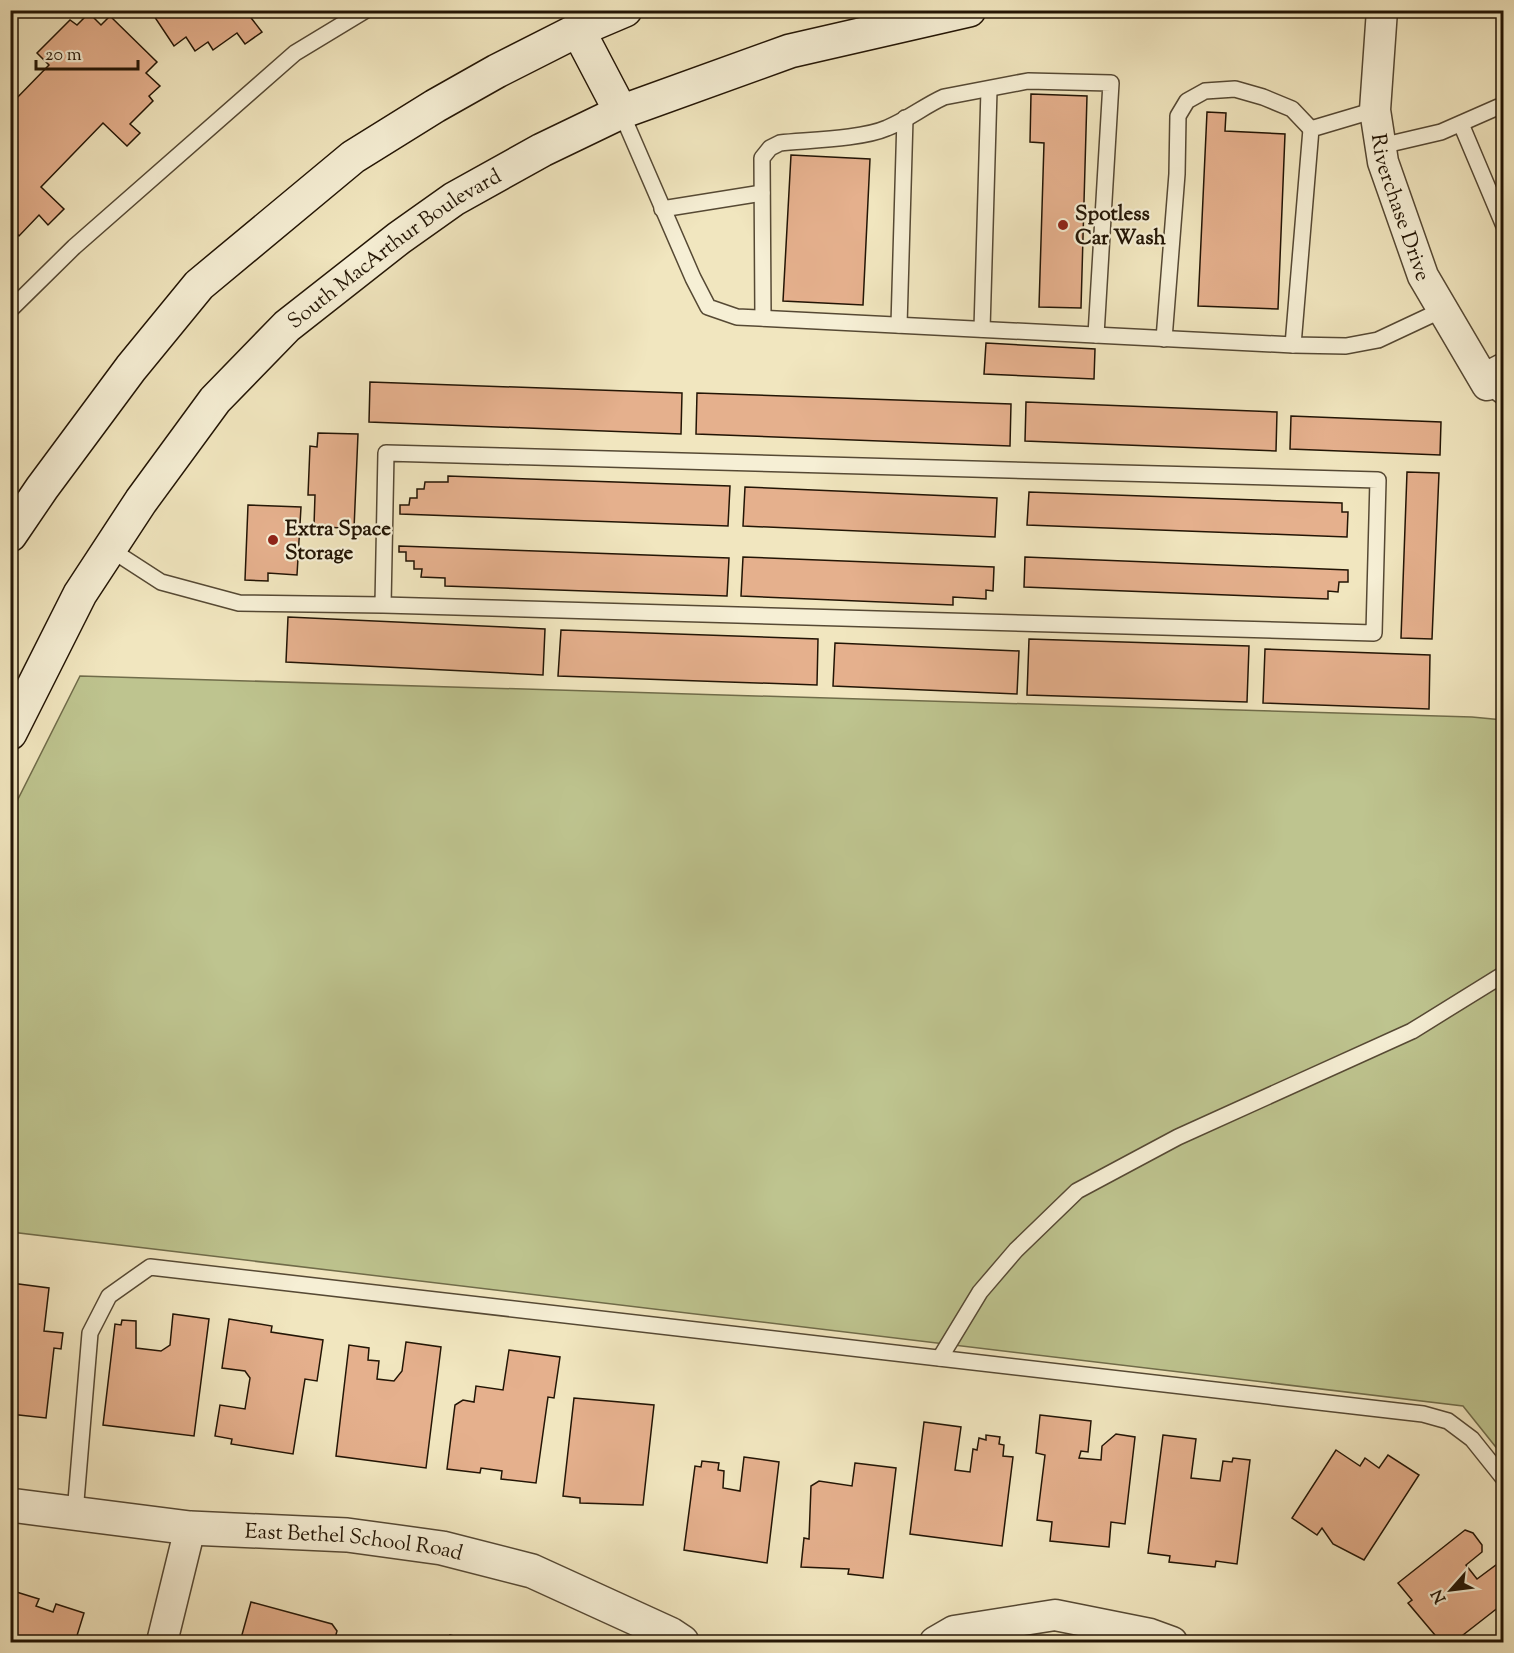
<svg xmlns="http://www.w3.org/2000/svg" width="1514" height="1653" font-family="'Sorts Mill Goudy',serif">
<style>
.green{fill:#bec48f;stroke:#706c4a;stroke-width:1.5}
.building{fill:#e5b08d;stroke:#231505;stroke-width:1.5}
.lines{fill:none;stroke-linecap:round;stroke-linejoin:round}
.service-casing{stroke:#564934;stroke-width:18}
.minor-casing{stroke:#564934;stroke-width:33}
.tertiary-casing{stroke:#564934;stroke-width:36}
.secondary-casing{stroke:#231505;stroke-width:36}
.service{stroke:#f6efd5;stroke-width:15}
.minor{stroke:#f6efd5;stroke-width:30}
.tertiary{stroke:#f6efd5;stroke-width:33}
.secondary{stroke:#f6efd5;stroke-width:33}
.poi-dot{fill:#8f2418;stroke:#f6efd5;stroke-width:2}
.labels{text-anchor:middle;stroke-width:4.5;stroke-linejoin:round;paint-order:stroke}
.street-label{font-size:21px;fill:#231505;stroke:#f6efd5}
.poi-label{font-size:21px;font-weight:bold;fill:#231505;stroke:#f6efd5;text-anchor:start}
</style>
<rect width="100%" height="100%" fill="#f1e6bf"/>
<filter id="stains"><feTurbulence type="fractalNoise" baseFrequency=".00333" numOctaves="4"/><feColorMatrix values="0 0 0 0 .2 0 0 0 0 .09 0 0 0 0 .02 0 0 0 .5 -.17"/></filter>
<radialGradient id="worn" r=".72"><stop offset=".6" stop-color="#630" stop-opacity="0"/><stop offset="1" stop-color="#630" stop-opacity=".3"/></radialGradient>
<path class="green" d="M80,676L1472,717L1503,720V1456L1463,1406L11,1232L10,815Z"/>
<g class="building">
<path d="M150,10H245L262,32L245,44L237,33L213,50L208,42L195,51L186,37L174,46Z"/>
<path d="M89,13L101,25L110,16L157,62L146,73L160,86L149,96L153,101L130,124L140,133L127,146L103,123L41,187L64,209L48,225L39,215L19,236L13,229L10,232V105L49,65L37,53L70,20L77,25Z"/>
<path d="M1031,94L1087,96L1081,308L1039,307L1044,143L1030,142Z"/>
<path d="M1207,112L1226,113L1225,131L1285,134L1278,309L1198,306Z"/>
<path d="M791,155L870,159L863,305L783,301Z"/>
<path d="M986,343L1095,349L1094,379L984,374Z"/>
<path d="M370,382L682,393L681,434L369,422Z"/>
<path d="M697,393L1011,404L1010,446L696,434Z"/>
<path d="M1026,402L1277,412L1276,451L1025,441Z"/>
<path d="M1291,416L1441,422L1440,455L1290,449Z"/>
<path d="M318,433L358,434L354,529L314,526L315,495H308L310,446L317,447Z"/>
<path d="M1407,472L1439,473L1432,639L1401,638Z"/>
<path d="M448,476L730,486L728,526L400,514V505H409L410,498H417V489H424L425,482H448Z"/>
<path d="M745,487L997,498L995,537L743,526Z"/>
<path d="M1029,492L1342,503V512H1348L1347,537L1027,525Z"/>
<path d="M248,505L301,507L297,575L268,573V581L245,580Z"/>
<path d="M399,546L729,558L727,596L445,586V578L421,577L422,569H414V561H406V552H399Z"/>
<path d="M743,557L994,567L993,591L986,590V599L953,597V605L741,596Z"/>
<path d="M1025,557L1348,570V582H1339L1338,592L1328,591V599L1024,587Z"/>
<path d="M288,617L545,629L543,675L286,662Z"/>
<path d="M561,630L818,639L817,685L558,676Z"/>
<path d="M1029,639L1249,646L1247,702L1027,695Z"/>
<path d="M835,643L1019,651L1017,694L833,686Z"/>
<path d="M1265,649L1430,655L1429,709L1263,703Z"/>
<path d="M11,1283L49,1288L44,1331L63,1333L61,1349L54,1348L46,1418L10,1414Z"/>
<path d="M173,1314L209,1319L194,1436L103,1425L115,1324L121,1325L122,1320L136,1321V1348L161,1351L170,1345Z"/>
<path d="M229,1319L272,1326L271,1332L323,1340L317,1381L305,1379L293,1454L231,1444L232,1439L215,1436L220,1405L245,1409L250,1378L245,1371L222,1368Z"/>
<path d="M406,1342L441,1347L426,1468L336,1456L349,1345L369,1348L368,1360L379,1361L377,1379L394,1381L402,1371Z"/>
<path d="M509,1350L560,1357L554,1398L548,1397L536,1483L501,1479L502,1471L481,1468L480,1473L447,1469L455,1405L463,1400L474,1402L476,1386L503,1390Z"/>
<path d="M574,1398L654,1405L643,1505L580,1503V1498L563,1496Z"/>
<path d="M1040,1415L1091,1421L1088,1452L1081,1451L1079,1458L1101,1460L1102,1446L1116,1434L1135,1437L1125,1524L1111,1522L1109,1547L1050,1541L1052,1522L1037,1520L1045,1455L1036,1453Z"/>
<path d="M924,1422L961,1427L955,1470L970,1472L973,1449L977,1450L979,1438L986,1440V1435L1000,1437L999,1444L1004,1445L1003,1456L1013,1457L1002,1546L910,1534Z"/>
<path d="M1163,1435L1196,1439L1191,1478L1220,1481L1223,1461L1232,1462L1233,1458L1250,1460L1237,1564L1216,1561L1215,1567L1169,1562L1170,1556L1148,1553Z"/>
<path d="M1336,1450L1360,1466L1365,1458L1379,1468L1388,1455L1419,1475L1364,1560L1333,1544L1322,1528L1317,1535L1292,1518Z"/>
<path d="M744,1457L779,1462L767,1563L684,1550L695,1466L701,1467L702,1461L719,1463L718,1470L724,1471L723,1488L740,1491Z"/>
<path d="M855,1463L896,1468L883,1578L848,1574L849,1569L801,1567L804,1538L809,1539L811,1486L819,1481L852,1486Z"/>
<path d="M1465,1530L1473,1533L1482,1545V1552L1466,1565L1477,1579L1504,1559V1603L1454,1642H1449L1445,1637L1440,1641L1408,1603L1412,1600L1398,1583Z"/>
<path d="M10,1590L39,1599L36,1606L53,1612L56,1604L84,1613L75,1642H10Z"/>
<path d="M251,1602L332,1624L337,1631L334,1642H240Z"/>
<path d="M1504,1630V1642H1488Z"/>
<path d="M450,1635L478,1642H448Z"/>
</g>
<g class="lines">
<g class="service-casing">
<g id="service">
<path d="M570,10L578,30"/>
<path d="M621,112L693,278L708,307L737,317L1293,345L1346,346L1378,340L1442,310"/>
<path d="M1461,124L1504,226"/>
<path d="M1381,146L1441,132L1498,107H1504"/>
<path d="M662,209L762,193"/>
<path d="M10,310L74,247L295,53L366,10"/>
<path d="M763,318L762,158L770,148L780,143C809,140 862,139 887,128C907,120 924,106 944,97L1028,81L1111,83L1096,335"/>
<path d="M899,325L905,118"/>
<path d="M982,329L989,90"/>
<path d="M1164,339L1177,174L1178,116L1187,101L1205,91L1235,89L1263,97L1292,109L1311,129"/>
<path d="M1293,345L1311,129L1375,110"/>
<path d="M1479,373L1504,360"/>
<path d="M1487,385L1504,398"/>
<path d="M110,549L161,582L239,603L383,605L1374,633L1378,480L386,453L383,605"/>
<path d="M940,1358L980,1292L1016,1250L1077,1191L1178,1137L1412,1031L1504,974"/>
<path d="M75,1513L90,1333L109,1296L150,1267L1423,1414L1448,1421L1472,1439L1504,1479"/>
</g>
</g>
<g class="minor-casing">
<g id="minor">
<path id="s1" d="M1382,10L1375,110L1383,162L1423,276L1487,385"/>
<path d="M162,1642L190,1528"/>
<path d="M935,1642L954,1631L1055,1615L1150,1634L1172,1642"/>
</g>
</g>
<g class="tertiary-casing">
<g id="tertiary">
<path id="s2" d="M10,1505L190,1528L347,1535L442,1548L532,1571L670,1634L682,1642"/>
</g>
</g>
<g class="secondary-casing">
<g id="secondary">
<path d="M578,30L621,112"/>
<path d="M10,535L42,488L131,368L199,285L353,157L435,106L497,71L578,30L625,10"/>
<path id="s3" d="M10,733L80,594L141,501L215,400L287,326L399,238L454,199L542,150L621,112L790,51L969,10"/>
</g>
</g>
<use href="#service" class="service"/>
<use href="#minor" class="minor"/>
<use href="#tertiary" class="tertiary"/>
<use href="#secondary" class="secondary"/>
</g>
<g class="poi-dot">
<circle cx="1063" cy="225" r="6"/>
<circle cx="273" cy="540" r="6"/>
</g>
<g class="labels">
<g class="street-label">
<text dy="7" stroke="none"><textPath href="#s1" startOffset="201">Riverchase Drive</textPath></text>
<text dy="7" stroke="none"><textPath href="#s3" startOffset="628">South MacArthur Boulevard</textPath></text>
<text dy="7" stroke="none"><textPath href="#s2" startOffset="346">East Bethel School Road</textPath></text>
</g>
<g class="poi-label">
<text x="1075" y="220">Spotless<tspan x="1075" dy="24">Car Wash</tspan></text>
<text x="285" y="535">Extra Space<tspan x="285" dy="24">Storage</tspan></text>
</g>
</g>
<rect width="1514" height="1653" fill="none" stroke="#f1e6bf" stroke-width="36"/>
<rect x="12" y="12" width="1490" height="1629" fill="none" stroke="#231505" stroke-width="3"/>
<rect x="18" y="18" width="1478" height="1617" fill="none" stroke="#231505" stroke-width="1.5"/>
<g transform="translate(1451 1590) rotate(242)" stroke="#f6efd5" stroke-width="4.5" paint-order="stroke">
<path d="M0-4.5L10 22L0 15L-10 22Z" fill="#231505"/>
<text y="-9" font-size="16" font-weight="bold" text-anchor="middle" fill="#231505">N</text>
</g>
<path d="M36 60v9h102v-9" fill="none" stroke="#231505" stroke-width="3"/>
<text x="45" y="60" font-size="18" fill="#231505" stroke="#f6efd5" stroke-width="4.5" paint-order="stroke">20 m</text>
<rect width="100%" height="100%" filter="url(#stains)"/>
<rect width="100%" height="100%" fill="url(#worn)"/>
</svg>
